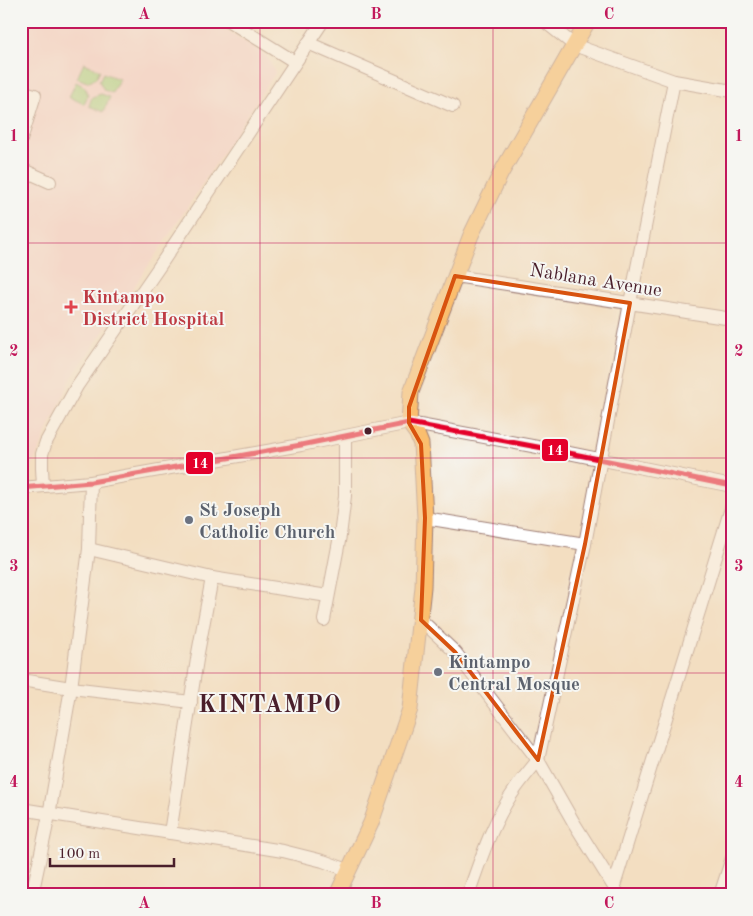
<svg xmlns="http://www.w3.org/2000/svg" width="753" height="916" font-family="'Old Standard TT',serif">
<style>
.built{fill:#f7cfd0}
.green{fill:#a0d281;stroke:#757856}
.lines{fill:none;stroke-linecap:round;stroke-linejoin:round}
.minor-casing{stroke:#9e7e76;stroke-width:14}
.major-casing{stroke:#9e7e76;stroke-width:17}
.minor{stroke:#fff;stroke-width:12}
.major{stroke:#fbbe6e;stroke-width:15}
.bus-1-casing{stroke:#f6f6f2;stroke-width:9}
.bus-1{stroke:#e4002b;stroke-width:5}
.marked{fill:none;stroke:#d8530f;stroke-width:4;stroke-linejoin:round}
.grid{fill:none;stroke:#c2185b;stroke-width:1;stroke-opacity:0.55}
.health-dot{fill:#e0444e;stroke:#f6f6f2;stroke-width:2}
.bus-dot{fill:#4a1f2b;stroke:#f6f6f2;stroke-width:2}
.worship-dot{fill:#6b7280;stroke:#f6f6f2;stroke-width:2}
.labels{text-anchor:middle;stroke-width:4;stroke-linejoin:round;paint-order:stroke}
.street-label{font-size:19px;fill:#4a1f2b;stroke:#f6f6f2}
.health-label{font-size:19px;font-weight:bold;fill:#be3a42;stroke:#f6f6f2;text-anchor:start}
.worship-label{font-size:19px;font-weight:bold;fill:#5b616d;stroke:#f6f6f2;text-anchor:start}
.district-label{font-size:24px;font-weight:bold;letter-spacing:1px;fill:#4a1f2b;stroke:#f6f6f2}
.line-badge{stroke:#f6f6f2;stroke-width:2}
.badge-label{font-size:14px;text-anchor:middle;font-weight:bold;fill:#fff}
.neatline{fill:none;stroke:#c2185b;stroke-width:2}
.grid-label{font-size:16px;text-anchor:middle;font-weight:bold;fill:#c2185b}
</style>
<rect width="100%" height="100%" fill="#f6f6f2"/>
<filter id="ink" filterUnits="userSpaceOnUse"><feTurbulence type="fractalNoise" baseFrequency=".02" numOctaves="2"/><feDisplacementMap in="SourceGraphic" scale="10" xChannelSelector="R" yChannelSelector="G"/><feConvolveMatrix kernelMatrix="1 2 1 2 8 2 1 2 1" color-interpolation-filters="sRGB"/></filter>
<filter id="wash" filterUnits="userSpaceOnUse"><feTurbulence type="fractalNoise" baseFrequency=".0096" numOctaves="4" result="noise"/><feDisplacementMap in="SourceGraphic" scale="20" xChannelSelector="R" yChannelSelector="G"/><feGaussianBlur stdDeviation="1.12" result="paint"/><feColorMatrix in="noise" values="0 0 0 0 0 0 0 0 0 0 0 0 0 0 0 0 0 1.4 0 .05"/><feComposite in="paint" operator="in"/></filter>
<g filter="url(#wash)">
<rect width="100%" height="100%" fill="#f3dec1"/>
<path class="built" d="M21,21H214L268,57L275,73L170,234L71,379L27,478L21,479Z"/>
<g class="green">
<path d="M84,63L100,70L96,78L87,82L77,78Z"/>
<path d="M103,73L119,79L112,93L104,90L99,81Z"/>
<path d="M76,82L85,87L88,95L84,104L69,97Z"/>
<path d="M101,94L110,97L103,112L89,106L92,97Z"/>
</g>
</g>
<g filter="url(#ink)">
<g class="lines">
<g class="minor-casing">
<g id="minor">
<path d="M229,21L295,62"/>
<path d="M544,21L574,45L674,81L732,91"/>
<path d="M308,43L453,106"/>
<path d="M21,91L35,95L21,140"/>
<path d="M21,169L50,182"/>
<path d="M455,276L732,319"/>
<path d="M43,486L42,468V454L46,442L77,386L159,267L323,21"/>
<path d="M21,488L91,482L301,445L409,423L559,451L732,486"/>
<path d="M425,518L585,544"/>
<path d="M89,549L212,578L328,596"/>
<path d="M324,620L340,536L345,496V437"/>
<path d="M421,620L455,652L538,760L574,823L619,895"/>
<path d="M21,680L71,688L191,702"/>
<path d="M21,809L283,851L323,861L348,870"/>
<path d="M170,833L198,653L212,578"/>
<path d="M614,886L732,505"/>
<path d="M32,895L49,815L71,688L89,549L91,482"/>
<path d="M468,895C481,858 493,820 516,788C523,778 531,769 538,760L585,544L630,303L674,81"/>
<path d="M720,895L732,858"/>
</g>
</g>
<g class="major-casing">
<path id="major" d="M337,895L371,823L410,709L423,587L425,518L421,444L417,434L409,423L411,392L471,235L501,173L588,21"/>
</g>
<use href="#minor" class="minor"/>
<use href="#major" class="major"/>
<g class="bus-1-casing">
<path id="bus-1" d="M21,488L91,482L301,445L409,423L559,451L732,486"/>
</g>
<use href="#bus-1" class="bus-1"/>
</g>
</g>
<path d="M0 0H753V916H0ZM455,276L630,303L585,544L538,760L455,652L421,620L425,518L421,444L409,423V407Z" fill="#f3dec1" fill-opacity=".55" fill-rule="evenodd"/>
<path class="marked" d="M455,276L630,303L585,544L538,760L455,652L421,620L425,518L421,444L409,423V407Z"/>
<path class="grid" d="M260,21V895M493,21V895M21,243H732M21,458H732M21,673H732"/>
<path class="health-dot" d="M68.5 299.5h5v5h5v5h-5v5h-5v-5h-5v-5h5z"/>
<circle class="bus-dot" cx="368" cy="431" r="4.5"/>
<g class="worship-dot">
<circle cx="189" cy="520" r="5"/>
<circle cx="438" cy="672" r="5"/>
</g>
<g class="labels">
<g class="street-label">
<text transform="translate(596 279) rotate(9)" y="7">Nablana Avenue</text>
</g>
<g class="health-label">
<text x="82" y="303">Kintampo<tspan x="82" dy="22">District Hospital</tspan></text>
</g>
<g class="worship-label">
<text x="199" y="516">St Joseph<tspan x="199" dy="22">Catholic Church</tspan></text>
<text x="448" y="668">Kintampo<tspan x="448" dy="22">Central Mosque</tspan></text>
</g>
<g class="district-label">
<text x="270" y="712">KINTAMPO</text>
</g>
</g>
<g class="line-badge">
<rect x="541" y="438" width="28" height="24" rx="5" fill="#e4002b"/>
<rect x="185" y="451" width="29" height="24" rx="5" fill="#e4002b"/>
</g>
<g class="badge-label">
<text x="555" y="455">14</text>
<text x="200" y="468">14</text>
</g>
<rect width="753" height="916" fill="none" stroke="#f6f6f2" stroke-width="55"/>
<path d="M50 858v8h124v-8" fill="none" stroke="#4a1f2b" stroke-width="2.5"/>
<text x="58" y="858" font-size="15" fill="#4a1f2b" stroke="#f6f6f2" stroke-width="4" paint-order="stroke">100 m</text>
<rect x="28" y="28" width="698" height="860" class="neatline"/>
<g class="grid-label">
<text x="144" y="19">A</text>
<text x="376" y="19">B</text>
<text x="609" y="19">C</text>
<text x="14" y="141">1</text>
<text x="739" y="141">1</text>
<text x="14" y="356">2</text>
<text x="739" y="356">2</text>
<text x="14" y="571">3</text>
<text x="739" y="571">3</text>
<text x="14" y="787">4</text>
<text x="739" y="787">4</text>
<text x="144" y="908">A</text>
<text x="376" y="908">B</text>
<text x="609" y="908">C</text>
</g>
</svg>
